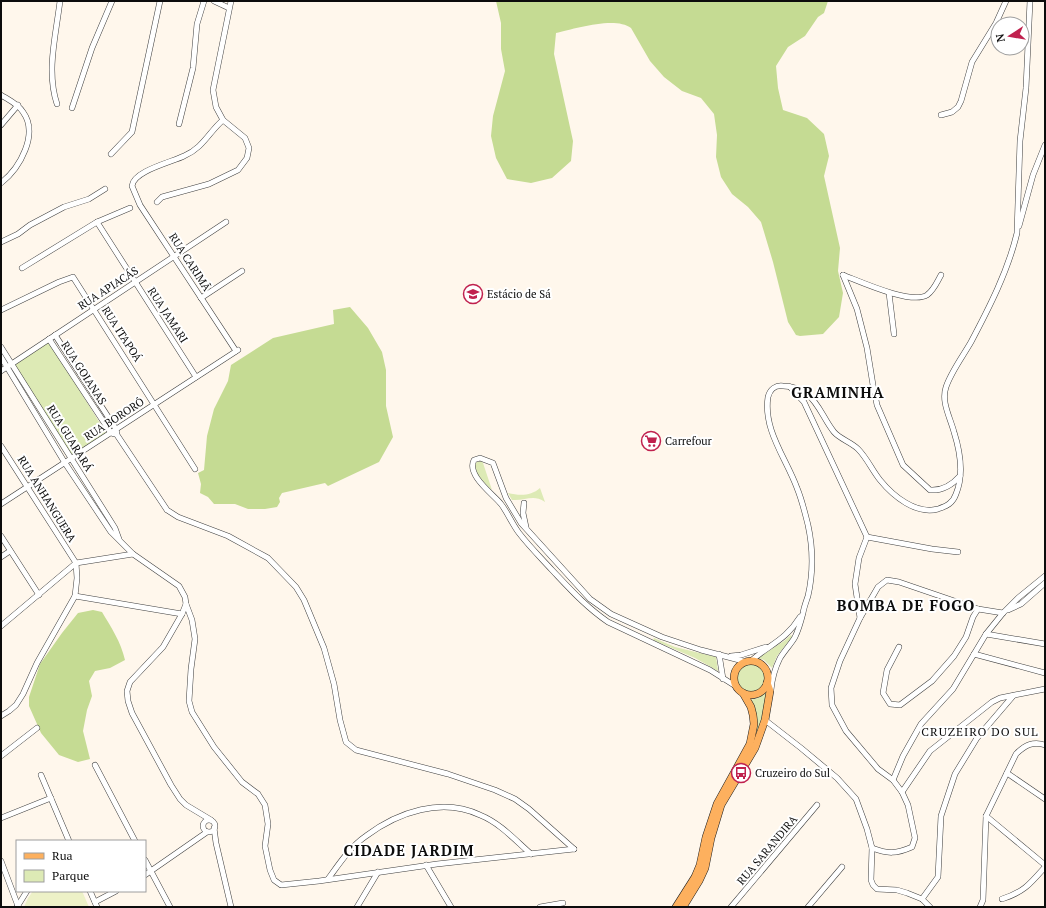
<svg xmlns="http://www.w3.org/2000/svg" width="1046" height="908" font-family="'PT Serif',serif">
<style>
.green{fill:#ddeab5}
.forest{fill:#c5db93}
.pitch{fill:#edf1c7}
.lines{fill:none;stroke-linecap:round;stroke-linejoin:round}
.minor-casing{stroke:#3f3f3f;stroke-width:6}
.major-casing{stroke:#1d1d1d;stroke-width:8}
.minor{stroke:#fff;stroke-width:5}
.major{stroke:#fdb05e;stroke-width:7}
.labels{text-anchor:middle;stroke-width:4;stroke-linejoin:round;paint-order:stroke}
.street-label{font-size:11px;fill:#0c0c0c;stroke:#fff}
.poi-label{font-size:11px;fill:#0c0c0c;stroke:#fff;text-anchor:start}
.neighbourhood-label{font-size:12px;letter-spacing:1px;fill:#0c0c0c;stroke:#fff}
.district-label{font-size:15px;font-weight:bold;letter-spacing:1px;fill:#0c0c0c;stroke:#fff}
</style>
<rect width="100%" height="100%" fill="#fff7ec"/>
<g class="green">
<path d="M49,341L106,433L72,458L13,364Z"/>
<path d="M482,461L483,463L492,490C484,483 475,475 475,464L477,462Z"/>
<path d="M540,488L545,502C533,494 526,501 512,500L508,493C520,496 531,496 540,488Z"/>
<path d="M791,635L792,637L777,656L772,668L764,660L758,658L784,641Z"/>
<path d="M654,638L675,647L716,657L718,671L695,658L653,640Z"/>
<circle cx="751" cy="678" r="14"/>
<path d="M767,691L761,721L753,744L750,700L758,698Z"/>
</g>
<g class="forest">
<path d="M496,1H828L824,13L818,17L805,36L788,47L776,66L778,88L783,110L807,118L824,134L829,156L824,176L840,248L838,271L843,293L839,317L823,334L800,336L796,335L788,322L773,262L761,222L748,207L732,194L721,177L716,157L717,135L714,114L701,98L682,91L664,77L650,61L631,28C615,16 574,29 556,33L554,54L573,141L571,161L552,178L531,183L507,179L496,158L491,136L493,116L505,71L501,49V23Z"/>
<path d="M350,307L368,328L382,352L386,370V406L393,437L379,462L328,486L325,483L282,493L279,498L280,502L277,507L265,509H248L235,504H214L208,497L200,493L201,484L198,473L204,470L207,436L214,409L228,381L231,365L273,338L334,324L333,310Z"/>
<path d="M93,610L102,612C111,627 121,642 125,660L110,668L95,671L89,681L92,696L87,710L83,731L90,759L78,762L59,755L41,733L29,706V697L40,664L62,633L78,613Z"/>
</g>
<path class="pitch" d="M33,891H82L89,907H24L28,898Z"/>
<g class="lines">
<g class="minor-casing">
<g id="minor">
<path d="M214,1L229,8"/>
<path d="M1,95C9,100 18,104 23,112C39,134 20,168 1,183"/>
<path d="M57,104C46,71 56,35 60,1"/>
<path d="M72,108L92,48L112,1"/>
<path d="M941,115L952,112L958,107L961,101L972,62L996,23L1006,1"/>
<path d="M223,120C209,132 203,148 184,156C172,162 133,171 132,186L140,205L236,351"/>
<path d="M179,124L193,68L197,24L204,1"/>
<path d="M1,125L18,105"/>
<path d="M111,154L132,132L160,1"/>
<path d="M157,202L162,197L209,184L238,170L247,158L249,148L245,138L223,120L216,107L213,90L231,1"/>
<path d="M97,222L196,377"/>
<path d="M1019,226L1033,175L1045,145"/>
<path d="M1,242L18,234L30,225L64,207L89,199L105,189"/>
<path d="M22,268L97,222L130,208"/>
<path d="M843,275L857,309L867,348L873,385L877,405L903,465L930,490C942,491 952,485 960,476"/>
<path d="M843,275C859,281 911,305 927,295C934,290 937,282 941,275"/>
<path d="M889,293L894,334"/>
<path d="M201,298L242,271"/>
<path d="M1,310L59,282L73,277L195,469"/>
<path d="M55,335L116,429L117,435L167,510L178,517L228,536L268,558L296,587L304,600L324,648L334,684L340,720L346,742L356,750L448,774L495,790L515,799L529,809L574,849"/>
<path d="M49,339L111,433L114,434"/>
<path d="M1,347L115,528L119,539"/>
<path d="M1,357L65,463L111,532L133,554L179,586L185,597L186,604L182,614L163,647L130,682L127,691L128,701L132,713L171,785L180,799L186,805L211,820"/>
<path d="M1,371L226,222"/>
<path d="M790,387L804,402L867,537"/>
<path d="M1,446L76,563L77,578L75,596L37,663L23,694L16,705L9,711L1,716"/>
<path d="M524,503L523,513L526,527"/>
<path d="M1,504L238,350"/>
<path d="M1,536L39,595"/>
<path d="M867,537L932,549L958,552"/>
<path d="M1,557L10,551"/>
<path d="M75,596L182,614"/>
<path d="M186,604L192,620L195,639L191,669L189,701L192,712L214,747L242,782L258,794L265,805L268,824L265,846L270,870L274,880L281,885L319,881L437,864L574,849"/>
<path d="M1008,610L1021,604L1045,583"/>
<path d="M860,618L855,584L859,558L867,537"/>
<path d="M1,626L76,563L133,554"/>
<path d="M986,634L1045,644"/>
<path d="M899,647L887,670L883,693L890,704L900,705L932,681L954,656L966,637L973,617L978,609"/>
<path d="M719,654L723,679"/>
<path d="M974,654L1045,673"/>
<path d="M731,656L741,655L766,647"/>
<path d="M751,661C770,644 785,641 800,617"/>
<path d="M737,687L710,670L608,622C586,607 570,589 552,570C541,558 529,546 519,533C512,524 508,513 501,504C493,494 466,475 474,460L480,458L493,463L506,498L521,523L590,599L611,614L662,637L701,650L747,662"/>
<path d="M771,690C772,679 775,668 780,658C785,650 791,644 795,637C799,629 801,621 803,613C804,607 806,602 808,596C813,574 813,548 808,525C805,513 802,500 797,488C786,458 763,430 768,397C770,389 776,385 783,386C791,386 801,389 807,394C819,403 824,420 834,432C840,439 851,442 858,449C867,458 872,470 880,480C893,496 916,515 938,509C947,506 953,503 956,494C964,475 960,451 954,432C950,417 941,402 946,387C951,372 963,356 971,342C989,308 1008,271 1017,233L1020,141L1026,88L1030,1"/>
<path d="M765,720L801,748L837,778L856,799L867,829L872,848L871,880L873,885L877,889L897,890L907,893L922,899L930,907"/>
<path d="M1,756L37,728"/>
<path d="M95,765L135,841"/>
<path d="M1007,773L1045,799"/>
<path d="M41,775L69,841"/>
<path d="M893,780L903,756L921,724L953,689L986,634L1003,613L1018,598L1045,576"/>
<path d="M902,792L930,751L992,702L1000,698L1045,689"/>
<path d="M986,816L1045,865"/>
<path d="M1,818L51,798"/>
<circle cx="209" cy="826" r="6"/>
<path d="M214,828L216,843L231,907"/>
<path d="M872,848C888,854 896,854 912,847L915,838L908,805L902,792L893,780L878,769L846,731L832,705L831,688L840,661L860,618L878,587L887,580L899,582L978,609L1003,613"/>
<path d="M145,860L170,907"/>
<path d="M1,861L18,906"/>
<path d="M426,865L451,907"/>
<path d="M145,875L207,832"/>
<path d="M328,879C339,864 350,847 366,836C398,812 442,797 480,815C500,823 515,840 531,854"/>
<path d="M90,891L97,907"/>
<path d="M922,899L938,877L941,816L955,774L977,738L1013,696"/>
<path d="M1002,899C1024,892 1030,884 1045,867"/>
<path d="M95,902L116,891"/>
<path d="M17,907L27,891"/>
<path d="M357,907L378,872"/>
<path d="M540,907L563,903"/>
<path d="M731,907L817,805"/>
<path d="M808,907L842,867"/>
<path d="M980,907L983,900L986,816L1016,754C1025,745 1033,741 1045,745"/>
</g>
</g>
<g class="major-casing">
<g id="major">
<circle cx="751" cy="678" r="17"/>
<path d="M676,907L695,877L700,865L706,837L717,804L750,744L754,724L753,715L751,707L743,693"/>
<path d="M683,907L699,881L705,868L711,838L721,805L755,748L765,720L770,691L767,683"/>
</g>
</g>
<use href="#minor" class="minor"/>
<use href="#major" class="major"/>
</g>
<defs>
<g id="university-ring" transform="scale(1)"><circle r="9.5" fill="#fff" stroke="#c0214e" stroke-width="1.5"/><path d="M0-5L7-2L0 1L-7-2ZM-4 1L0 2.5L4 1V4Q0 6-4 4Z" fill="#c0214e"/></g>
<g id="supermarket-ring" transform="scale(1)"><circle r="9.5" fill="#fff" stroke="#c0214e" stroke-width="1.5"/><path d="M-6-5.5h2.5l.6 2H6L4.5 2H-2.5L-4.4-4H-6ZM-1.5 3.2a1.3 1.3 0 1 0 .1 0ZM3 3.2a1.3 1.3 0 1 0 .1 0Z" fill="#c0214e"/></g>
<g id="bus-ring" transform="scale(1)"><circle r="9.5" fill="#fff" stroke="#c0214e" stroke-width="1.5"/><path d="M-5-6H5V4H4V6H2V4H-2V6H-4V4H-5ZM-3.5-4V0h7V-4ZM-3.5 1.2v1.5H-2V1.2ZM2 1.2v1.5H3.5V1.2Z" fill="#c0214e"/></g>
</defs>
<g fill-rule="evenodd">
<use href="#university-ring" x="473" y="294"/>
<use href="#supermarket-ring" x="651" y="441"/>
<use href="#bus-ring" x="741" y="773"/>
</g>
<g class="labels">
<g class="street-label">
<text transform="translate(190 262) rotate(57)" y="4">RUA CARIMÃ</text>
<text transform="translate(108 288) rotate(-33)" y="4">RUA APIACÁS</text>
<text transform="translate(168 315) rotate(57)" y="4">RUA JAMARI</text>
<text transform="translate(122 334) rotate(57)" y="4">RUA ITAPOÁ</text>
<text transform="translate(84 373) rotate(57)" y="4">RUA GOIANAS</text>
<text transform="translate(114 419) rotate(-33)" y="4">RUA BORORÓ</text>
<text transform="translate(70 438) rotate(58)" y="4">RUA GUARARÁ</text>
<text transform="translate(47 499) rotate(58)" y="4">RUA ANHANGUERA</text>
<text transform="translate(767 850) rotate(-50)" y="4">RUA SARANDIRA</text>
</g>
<g class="poi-label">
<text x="487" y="298">Estácio de Sá</text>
<text x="665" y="445">Carrefour</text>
<text x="755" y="777">Cruzeiro do Sul</text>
</g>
<g class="neighbourhood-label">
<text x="980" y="736">CRUZEIRO DO SUL</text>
</g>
<g class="district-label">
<text x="838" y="398">GRAMINHA</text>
<text x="906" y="611">BOMBA DE FOGO</text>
<text x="409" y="856">CIDADE JARDIM</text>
</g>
</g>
<rect width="1046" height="908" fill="none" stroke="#0c0c0c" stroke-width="4"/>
<rect x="16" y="840" width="130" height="52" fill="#ffffff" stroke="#9e9e9e"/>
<rect x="24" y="853" width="20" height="6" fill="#fdb05e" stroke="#9e9e9e"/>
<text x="52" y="860" font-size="12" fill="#0c0c0c">Rua</text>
<rect x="24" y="870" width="20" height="12" fill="#ddeab5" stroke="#9e9e9e"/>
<text x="52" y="880" font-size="12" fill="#0c0c0c">Parque</text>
<g transform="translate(1010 36) rotate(258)"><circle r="19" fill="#ffffff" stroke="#9e9e9e"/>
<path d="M0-3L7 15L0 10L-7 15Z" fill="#c0214e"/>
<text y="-6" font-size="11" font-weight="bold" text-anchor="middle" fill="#0c0c0c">N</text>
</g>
</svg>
